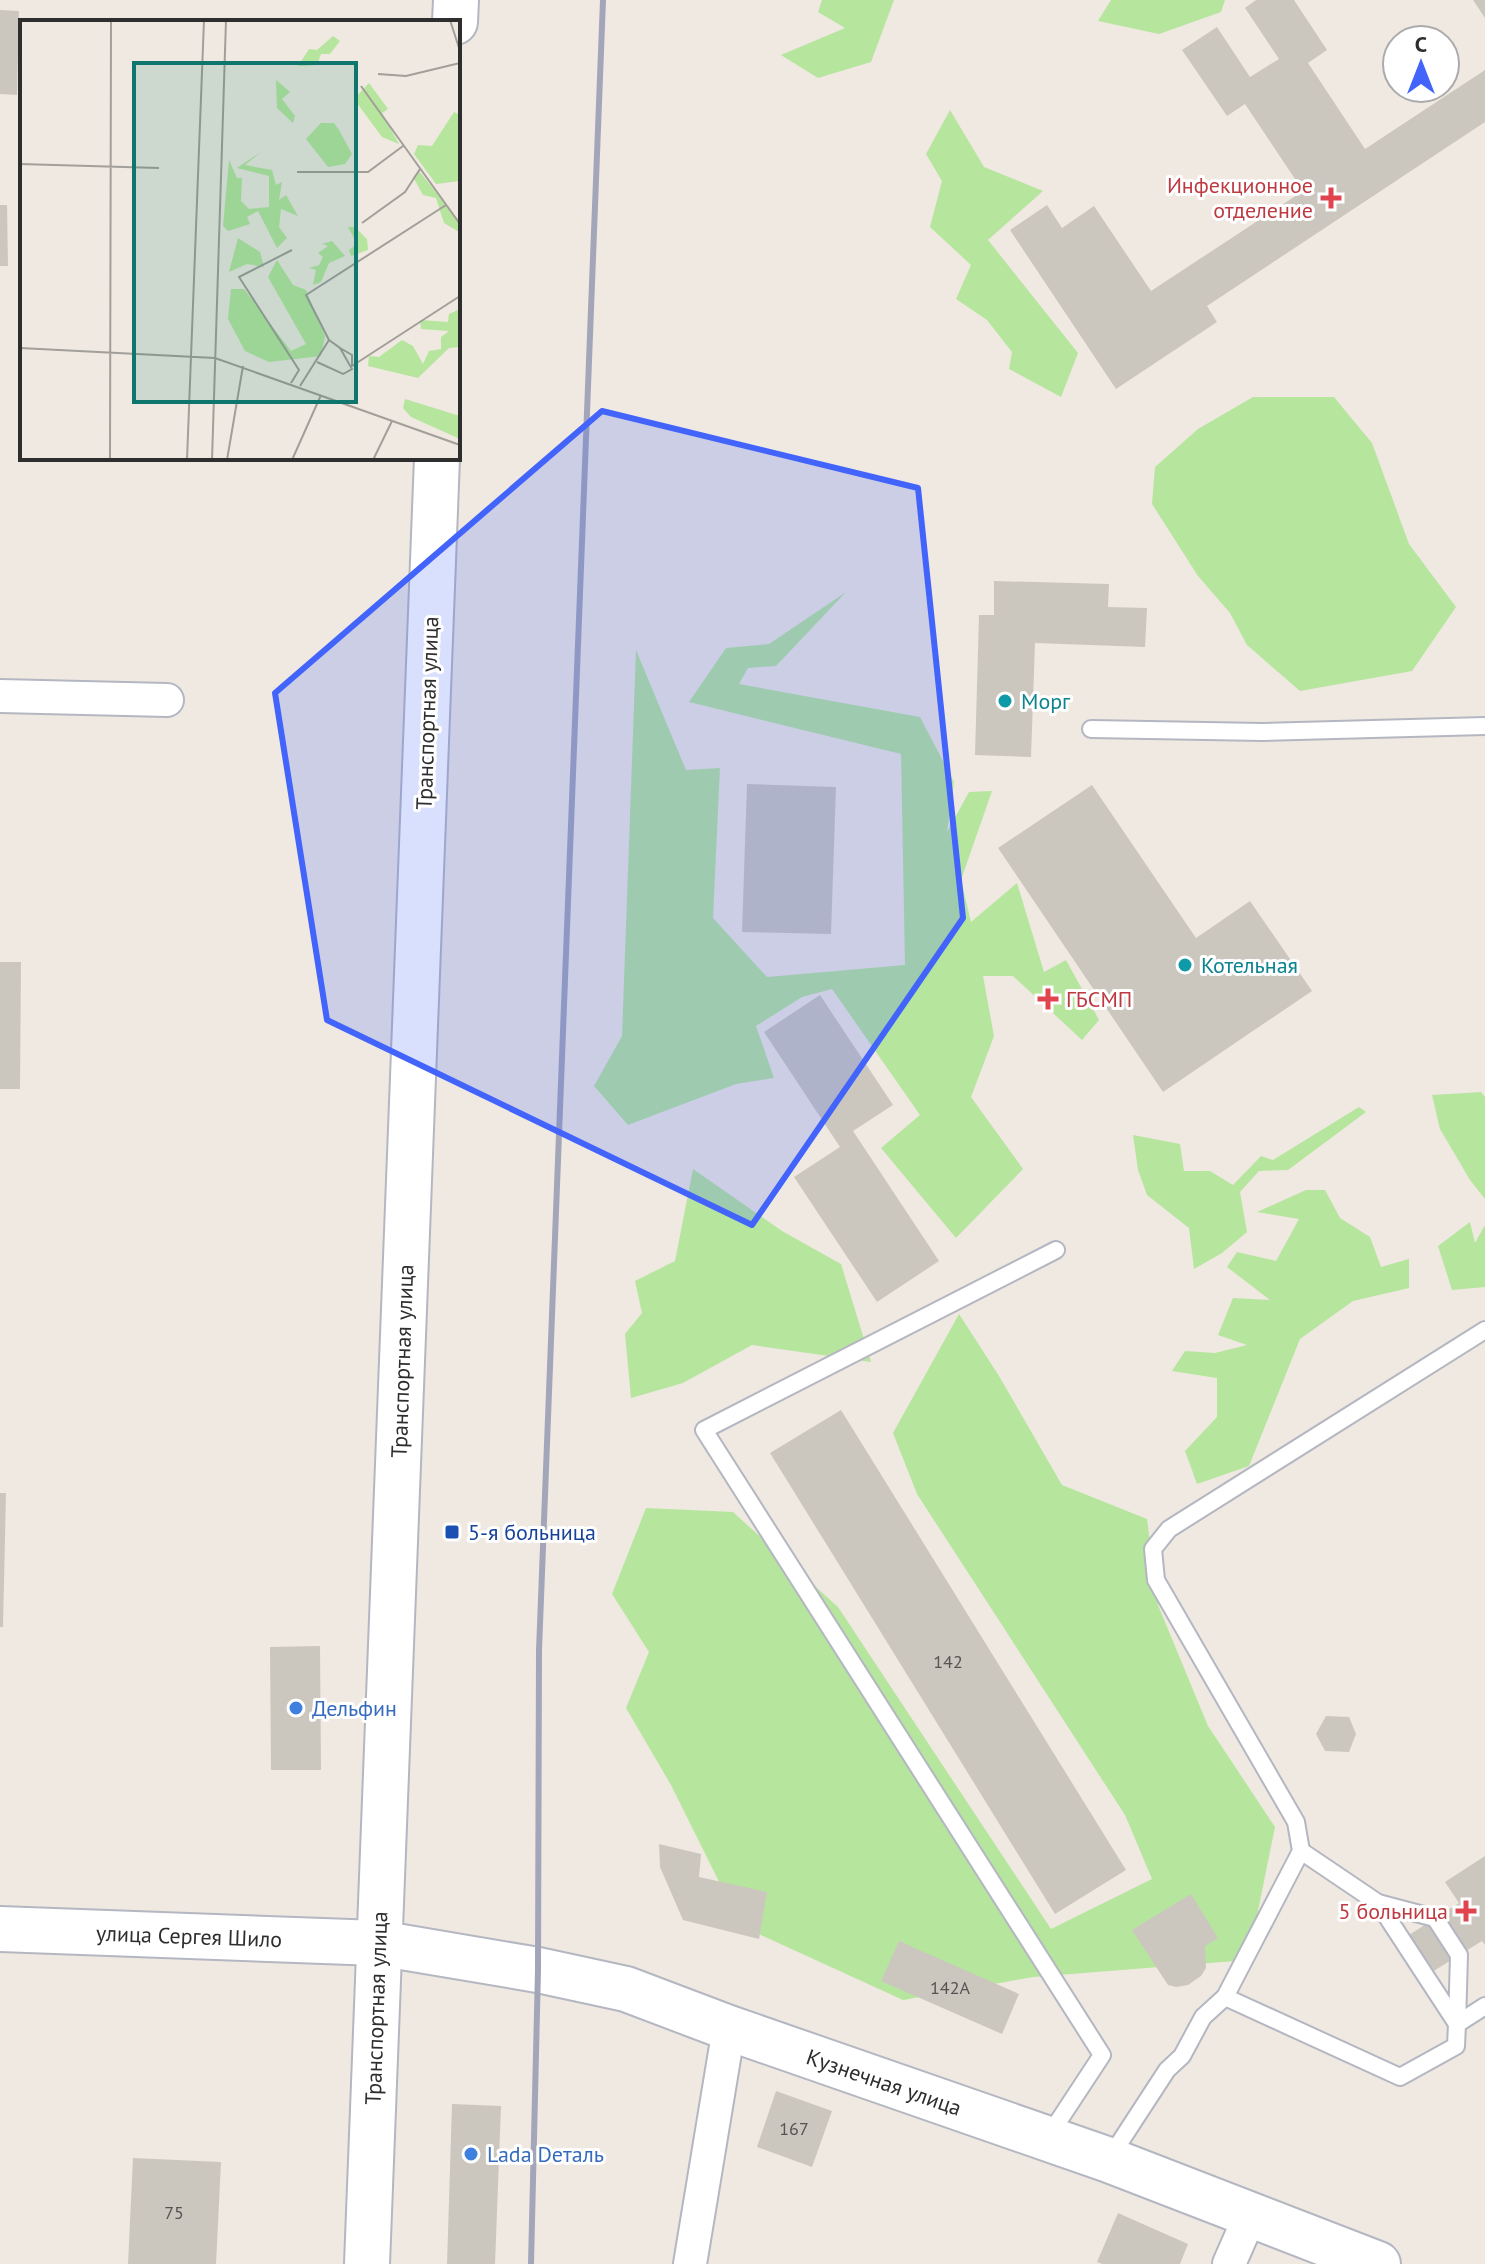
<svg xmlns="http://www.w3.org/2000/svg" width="1485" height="2264" font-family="'PT Sans',sans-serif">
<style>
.green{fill:#b6e59e}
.building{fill:#cbc7bf}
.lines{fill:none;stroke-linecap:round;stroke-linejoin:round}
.lane-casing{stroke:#b4b7c1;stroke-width:20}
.street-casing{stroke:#b4b7c1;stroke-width:36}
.secondary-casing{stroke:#b4b7c1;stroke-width:48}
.lane{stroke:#fff;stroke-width:16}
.street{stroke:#fff;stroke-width:32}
.secondary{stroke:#fff;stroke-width:44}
.rail{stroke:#a3a6b8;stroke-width:6}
.marked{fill:#4264fb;fill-opacity:0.2;stroke:#4264fb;stroke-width:6;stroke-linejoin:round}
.health-dot{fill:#e0444e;stroke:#fff;stroke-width:3}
.culture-dot{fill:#0f9aa8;stroke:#fff;stroke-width:3}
.transit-dot{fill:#1a4fb4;stroke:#fff;stroke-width:3}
.shop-dot{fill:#3f7fe0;stroke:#fff;stroke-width:3}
.labels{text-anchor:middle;stroke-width:6;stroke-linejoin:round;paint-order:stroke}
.number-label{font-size:18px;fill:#555452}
.health-label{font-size:22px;fill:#be3a42;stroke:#fff;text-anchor:end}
.culture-label{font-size:22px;fill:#0d838f;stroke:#fff;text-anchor:start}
.street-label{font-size:22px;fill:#2e2e2e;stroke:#fff}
.transit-label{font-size:22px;fill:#164399;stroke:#fff;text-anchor:start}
.shop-label{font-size:22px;fill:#366cbe;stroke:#fff;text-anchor:start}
.inset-road{fill:none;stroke:#a29e99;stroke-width:2}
.view{fill:#0f766e;fill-opacity:0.15;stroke:#0f766e;stroke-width:4}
.inset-edge{fill:none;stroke:#2e2e2e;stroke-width:4}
</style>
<rect width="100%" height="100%" fill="#efe9e1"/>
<g class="green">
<path d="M822,0H894L871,62L818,78L781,55L845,28L818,12Z"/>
<path d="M1111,0H1225L1221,12L1159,34L1098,21Z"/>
<path d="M950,110L984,167L1043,191L988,240L1078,353L1061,397L1009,369L1012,352L987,320L956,299L971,265L930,227L942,181L926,154Z"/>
<path d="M1253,397H1334L1372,443L1409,544L1456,607L1412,671L1300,691L1247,645L1230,613L1198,576L1152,504L1155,467L1198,429Z"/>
<path d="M846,592L776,666L748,668L739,684L920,717L954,782L947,832L969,792L992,791L961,880L971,922L1017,883L1044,972L1066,960L1099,1020L1082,1040L1013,976H983L994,1036L971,1097L1023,1169L956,1238L881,1148L920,1115L832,989L802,997L756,1026L774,1078L736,1084L628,1125L594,1086L622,1036L636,650L686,770L720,768L713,918L767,977L905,965L901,754L689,702L726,648L769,644Z"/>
<path d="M1481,1092L1485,1097V1199L1470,1180L1440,1129L1432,1095Z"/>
<path d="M1359,1107L1366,1112L1288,1170L1259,1171L1240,1192L1247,1232L1222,1253L1194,1269L1189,1228L1147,1195L1138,1170L1133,1135L1180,1144L1184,1171H1210L1233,1185L1261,1156L1273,1160Z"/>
<path d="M693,1169L782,1231L841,1264L871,1362L752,1345L683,1383L631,1398L625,1334L642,1313L635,1281L675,1261Z"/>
<path d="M1306,1190H1325L1340,1218L1370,1237L1381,1267L1409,1259V1288L1353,1301L1300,1339L1249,1466L1197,1484L1185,1451L1217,1417V1378L1172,1371L1185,1351L1215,1353L1247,1345L1218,1335L1233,1298L1270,1300L1227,1267L1237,1252L1276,1261L1299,1219L1257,1212Z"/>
<path d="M1470,1222L1475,1243L1485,1225V1287L1452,1290L1438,1246Z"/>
<path d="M959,1314L999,1376L1062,1485L1147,1519L1158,1605L1208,1726L1275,1827L1248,1960L1033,1977L903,2000L741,1926L671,1785L626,1708L649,1652L612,1594L646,1508L733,1512L838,1607L1051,1929L1152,1879L1125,1815L917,1494L893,1433Z"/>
</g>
<g class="building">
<path d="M1256,0H1294L1327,50L1308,63L1365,149L1485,70V122L1207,306L1217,322L1116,389L1010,230L1047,205L1062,228L1094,206L1151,291L1303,191L1245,104L1227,116L1182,50L1217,27L1250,77L1279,59L1245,8Z"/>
<path d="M1473,0H1485V18Z"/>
<path d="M0,10L19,11L17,95L0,94Z"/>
<path d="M0,205H7L8,266H0Z"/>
<path d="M994,581L1109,584L1108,607L1147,608L1145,647L1035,643L1031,757L975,755L979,615H994Z"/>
<path d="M747,784L836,787L831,934L742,932Z"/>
<path d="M1092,785L1196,938L1250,901L1312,991L1163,1092L998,848Z"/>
<path d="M0,962H21L20,1089H0Z"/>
<path d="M820,995L893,1105L853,1131L939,1261L877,1302L794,1177L840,1147L764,1032Z"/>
<path d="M841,1410L1126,1870L1055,1914L770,1453Z"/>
<path d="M0,1493H6L3,1627H0Z"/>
<path d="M320,1646L321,1770H271L270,1647Z"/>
<path d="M1326,1716L1349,1717L1356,1734L1349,1752L1325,1751L1316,1734Z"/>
<path d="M659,1844L701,1854L699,1877L767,1892L759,1939L683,1920L660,1867Z"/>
<path d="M1485,1856V1945L1482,1941L1432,1972L1409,1935L1459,1903L1445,1882Z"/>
<path d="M1191,1894L1218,1938L1205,1946L1206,1968L1201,1976L1188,1985L1176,1987L1168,1985L1132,1930Z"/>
<path d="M899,1941L1019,1994L1002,2034L881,1981Z"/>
<path d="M776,2091L832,2111L812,2167L757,2147Z"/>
<path d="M452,2104L501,2106L495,2264H447Z"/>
<path d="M133,2158L221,2162L216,2264H128Z"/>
<path d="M1118,2213L1188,2244L1180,2264H1102L1097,2262Z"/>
</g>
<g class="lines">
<g class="lane-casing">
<g id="lane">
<path d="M1091,729L1263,732L1485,726"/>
<path d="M1378,1903L1435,1918L1459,1955L1457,2024"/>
<path d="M1225,1997L1400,2077L1456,2046L1457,2024L1378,1903L1301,1851"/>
<path d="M1457,2024L1485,2006"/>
<path d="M1048,2137L1102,2055L704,1430L1056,1250"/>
<path d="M1109,2159L1167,2070L1182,2056L1203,2017L1225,1997L1301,1851L1296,1822L1156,1580L1153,1549L1169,1529L1485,1330"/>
</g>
</g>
<g class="street-casing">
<g id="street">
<path d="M0,696L167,700"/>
<path d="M690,2264L729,2028"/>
<path d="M1229,2264L1250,2216"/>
</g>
</g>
<g class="secondary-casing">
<g id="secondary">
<path d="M455,22L456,0"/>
<path d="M0,1929L378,1943L538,1970L626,1989L729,2028L1109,2160L1378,2264"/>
<path d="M367,2264L437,458"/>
</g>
</g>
<use href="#lane" class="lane"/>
<use href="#street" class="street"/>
<use href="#secondary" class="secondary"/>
<path class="rail" d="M531,2264L538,1970L539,1650L603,0"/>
</g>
<path class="marked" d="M602,411L918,488L963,918L752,1225L327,1020L275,693Z"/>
<g class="health-dot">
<path d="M1327 186h8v8h8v8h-8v8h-8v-8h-8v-8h8z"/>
<path d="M1044 987h8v8h8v8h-8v8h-8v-8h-8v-8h8z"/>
<path d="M1462 1899h8v8h8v8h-8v8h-8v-8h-8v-8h8z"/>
</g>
<g class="culture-dot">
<circle cx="1005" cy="701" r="8"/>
<circle cx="1185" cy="965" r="8"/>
</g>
<rect class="transit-dot" x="444" y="1524" width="16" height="16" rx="4"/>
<g class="shop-dot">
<circle cx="296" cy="1708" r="8"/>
<circle cx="471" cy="2154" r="8"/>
</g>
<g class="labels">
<g class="number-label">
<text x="948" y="1668">142</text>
<text x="950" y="1994">142А</text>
<text x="794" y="2135">167</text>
<text x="174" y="2219">75</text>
</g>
<g class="health-label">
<text x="1313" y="193">Инфекционное<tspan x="1313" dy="25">отделение</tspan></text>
<text x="1066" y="1007" text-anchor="start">ГБСМП</text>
<text x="1448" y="1919">5 больница</text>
</g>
<g class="culture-label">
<text x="1021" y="709">Морг</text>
<text x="1201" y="973">Котельная</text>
</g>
<g class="street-label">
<text transform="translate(427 713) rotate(-88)" y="8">Транспортная улица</text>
<text transform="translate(402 1361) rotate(-88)" y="8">Транспортная улица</text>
<text transform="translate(189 1936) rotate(2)" y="8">улица Сергея Шило</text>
<text transform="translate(376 2008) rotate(-88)" y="8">Транспортная улица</text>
<text transform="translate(884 2082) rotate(19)" y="8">Кузнечная улица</text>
</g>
<g class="transit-label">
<text x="468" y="1540">5-я больница</text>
</g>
<g class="shop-label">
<text x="312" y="1716">Дельфин</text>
<text x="487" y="2162">Lada Dеталь</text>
</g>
</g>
<g transform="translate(20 20)">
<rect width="440" height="440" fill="#efe9e1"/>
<path d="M313,16L320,21L310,34H301L297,45L278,46L289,29L297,30ZM256,60L270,72L262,79L275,96L273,103L257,88ZM349,63L368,89L362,93L379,124L362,117L334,79ZM434,92L440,95V161L416,164L394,134L398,125L412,126ZM301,103H314L319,110L332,134L325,144L308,147L286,119ZM241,132L225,145L252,150L256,165L262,162L259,180L266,175L278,196L261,189L259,207L267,218L257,228L238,191L227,197L230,204L208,211L203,206L209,140L217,158H222L221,181L229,189L249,187V156L217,148ZM399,151L440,202L439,212L424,203L416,178L403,175L393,157ZM328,207H335L347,219L348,230L331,236L329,230L337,224ZM218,218L240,232L244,247L227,244L209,252ZM312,221L325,236L309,243L301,262L293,265L296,250L289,248L299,245L303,237L298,233L308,226L302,224ZM257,240L273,265L286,270L305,316L301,336L249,342L225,331L208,299L211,269H224L271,331L286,324L248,257ZM440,289V327L429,328L398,358L348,346L349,336L359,337L382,320L393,326L403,344L409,331L421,329V317L429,311L401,309L400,300L428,302L429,294ZM385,379L440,396V419L391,397L383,388Z" fill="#b6e59e"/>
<path class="inset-road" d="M430,0L440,31M358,54L386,56L440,43M341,66L440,204M0,144L139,148M277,152H348L383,126M342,203L385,172L400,149M0,328L195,338L440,425M320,328L332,335V346L440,276M297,342L323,354L332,349L320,328L309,320M271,363L279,350L219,257L272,230M280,366L309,320L286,275L426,185M90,440L91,0M167,440L184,0M192,440L206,0M207,440L223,346M272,440L301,375M353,440L372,401"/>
<path class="view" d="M114,43H336V382H114Z"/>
<rect width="440" height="440" class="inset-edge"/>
</g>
<g transform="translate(1421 64)"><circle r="38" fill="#ffffff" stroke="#ababab" stroke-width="2"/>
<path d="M0-6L14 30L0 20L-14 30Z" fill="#4264fb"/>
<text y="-12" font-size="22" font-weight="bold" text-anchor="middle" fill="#2e2e2e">С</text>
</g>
</svg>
